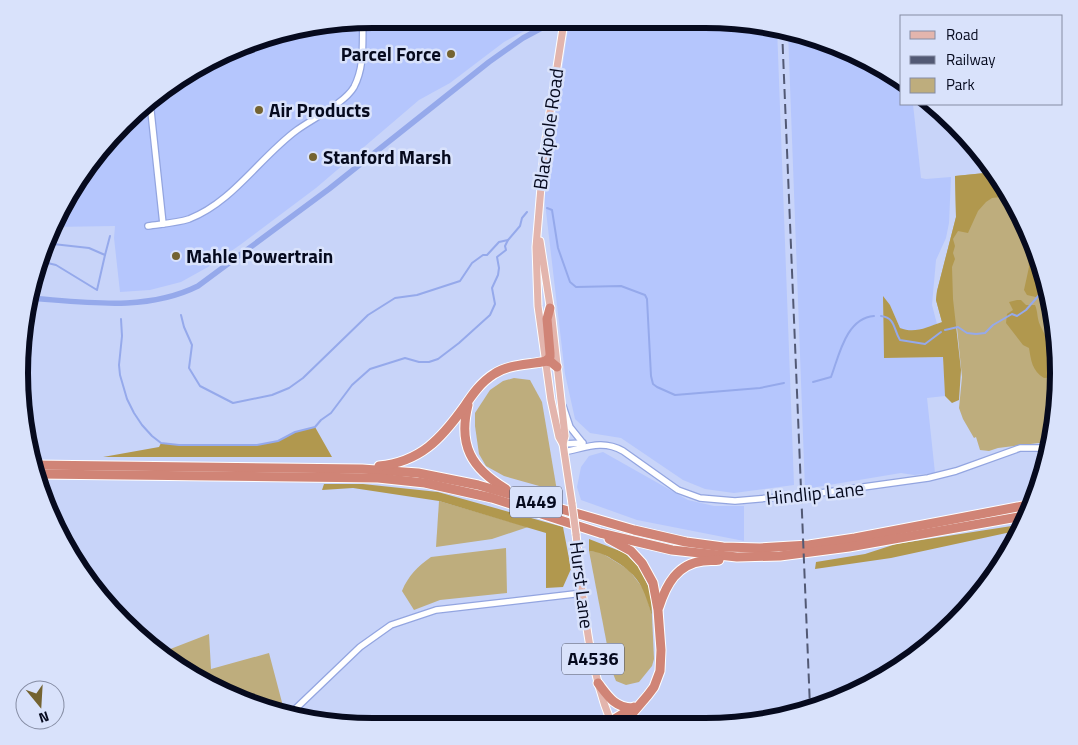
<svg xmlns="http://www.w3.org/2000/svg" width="1078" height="745" font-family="'Titillium Web',sans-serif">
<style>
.built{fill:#b5c6fd}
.green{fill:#bead7d}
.forest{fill:#b1984e}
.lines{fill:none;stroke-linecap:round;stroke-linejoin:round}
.stream{stroke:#95a9eb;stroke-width:2}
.canal{stroke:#95a9eb;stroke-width:5.5}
.minor-casing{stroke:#93a5e0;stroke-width:8}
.major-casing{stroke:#fff;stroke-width:9}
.highway-casing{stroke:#fff;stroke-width:11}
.minor{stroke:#fff;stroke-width:5.5}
.major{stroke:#e3b5ad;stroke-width:7}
.highway{stroke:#d08476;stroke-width:9}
.rail{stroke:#525974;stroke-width:2;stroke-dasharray:10 5;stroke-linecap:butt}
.major-bridge-casing{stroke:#fff;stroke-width:9;stroke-linecap:butt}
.major-bridge{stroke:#e3b5ad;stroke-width:7}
.poi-dot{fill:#746331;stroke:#d9e2fb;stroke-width:2}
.labels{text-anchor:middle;stroke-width:5;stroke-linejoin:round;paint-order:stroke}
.shield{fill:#d9e2fb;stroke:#454b60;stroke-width:1}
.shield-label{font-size:18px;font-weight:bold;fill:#060a1e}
.poi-label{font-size:19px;font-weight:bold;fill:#060a1e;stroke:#d9e2fb;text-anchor:start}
.street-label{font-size:19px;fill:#060a1e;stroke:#d9e2fb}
.rim{fill:none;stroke:#060a1e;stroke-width:6}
</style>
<rect width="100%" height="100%" fill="#c8d4f9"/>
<g class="built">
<path d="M373,19L541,22L504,42L450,83L419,100L316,188L240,245L208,267L181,282L150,290L120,292L114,238L115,226L52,227L106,139L176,78L281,31Z"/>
<path d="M569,22L777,27L794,485L734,493L705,489L683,480L621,438L590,433L575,419L565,374L544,194Z"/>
<path d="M788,31L882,66L902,81V104H913L921,178L926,179L951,177L949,223L946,238L936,260L932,305L937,324L926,328L909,332L900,328L890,305L883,297L884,358L943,357L945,396L927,398L935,473L914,475L901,473L805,489Z"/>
<path d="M603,452L688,500L714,506H744V541L637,520L581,500L577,487L581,467L589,456Z"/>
</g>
<g class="green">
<path d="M984,157L1000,176L1032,237L1053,304L1059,373L1052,444L1039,443L998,448L989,451L980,450L976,437L974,438L963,419L959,408L962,377L957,328L942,322L936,300L937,291L956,217L955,176L985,173Z"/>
<path d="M514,378L530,380L542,402L557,491L504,476L486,466L479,454L475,426V413L490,390L503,381Z"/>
<path d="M439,501L528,527L492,539L436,547Z"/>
<path d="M506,548L507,593L440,600L414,610L402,591C408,576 418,566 431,557Z"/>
<path d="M589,551L600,552L629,570L645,591L652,616L654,659L652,666L639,682L626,685L616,681L612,671Z"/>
<path d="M209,634L211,669L269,653L284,710L282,713L237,699L176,666L160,653Z"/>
</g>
<g class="forest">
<path d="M984,157L1000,176L1009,196L992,198L986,202L978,211L968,233L958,231L953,239L955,246L953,253L955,259L952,267L953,299L961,370L959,400L952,403L945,396L943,357L884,358L883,296L890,305L900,328C915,334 927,327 942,322L936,300L937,291L956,217L955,176L985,173Z"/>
<path d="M1034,242L1045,279L1043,284V294L1040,298L1027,295L1024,290L1029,267L1028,252Z"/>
<path d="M1017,300H1021L1026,305H1035C1038,312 1037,319 1040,325C1048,343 1059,354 1059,374L1055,377L1044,378C1032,371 1031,360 1029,348L1023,345L1006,323L1007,314L1013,310L1009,302Z"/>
<path d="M315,427L332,457H103L159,447L161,443L179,445H257L278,441L295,432Z"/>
<path d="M324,484H363L438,492L563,527L571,569L563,587L546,588V533L439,501L353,488L322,490Z"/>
<path d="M1024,524L1020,530L891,558L815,569L816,562L865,554L896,544Z"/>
<path d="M589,539L625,553L639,567L651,592L652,616C644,589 640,576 615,561C606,555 600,552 589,551Z"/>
</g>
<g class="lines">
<g class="stream">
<path d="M547,208L552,210L558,248L570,282L576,287L621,286L645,295L647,299L651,376L653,384L657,387L675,395L760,388L784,383"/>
<path d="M105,255L110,236"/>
<path d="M39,261L56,265L97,290L105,255L89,248L44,243"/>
<path d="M181,315L184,327L192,345L189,368L200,386L233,403L272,395L289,388L303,378L368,315L395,298L417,295L460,281L472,263L483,255H487L499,242L508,240"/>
<path d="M881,316C896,318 893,329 900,340L925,344L941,332"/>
<path d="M121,319L122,336L119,365L120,375L127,399L134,413L142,425L152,436L161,443L179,445H257L278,441L295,432L315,427L321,420L331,413L352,385L370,369L405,358L419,362H429L438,359L459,343L490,315L495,304L492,288L498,275L499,268L497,257L506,250L505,246L508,240L520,226L522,218L527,212"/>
<path d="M945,330L958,327L967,333L976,334L985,333L993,325L1012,314L1017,316L1026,310L1047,286"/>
<path d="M813,382L831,377C839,356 846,318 874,316"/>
</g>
<path class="canal" d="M29,298C85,302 146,312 198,286L329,189L489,62L523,38L553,22"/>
<g class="minor-casing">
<g id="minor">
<path d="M150,102L163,224"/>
<path d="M148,226C161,224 176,223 189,219C233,202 260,157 297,130C312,119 345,103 354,87C365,66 362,43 363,20"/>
<path d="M563,406L570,427L582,442"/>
<path d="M563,444L583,443"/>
<path d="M564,452C585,448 602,439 623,451L678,490L700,498L735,501L813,494L928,478L956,471L1020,448H1051"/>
<path d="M289,715L360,647L391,625L436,610L583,593"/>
</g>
</g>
<g class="major-casing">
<g id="major">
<path d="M540,241L552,319L565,436L563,444L572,504"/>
<path d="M563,444L559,437L551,400L538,306L536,247L544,151L564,22"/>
<path d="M576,534C583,597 587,663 611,722"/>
</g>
</g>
<g class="highway-casing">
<g id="highway">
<path d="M546,361L550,357V353L547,319L550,308"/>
<path d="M468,405C458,445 471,468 506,489"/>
<path d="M33,465L362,469L418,473L478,485L634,530L686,542L723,547L760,548L809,545L855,538L1033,504"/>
<path d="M379,466C420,462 441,439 464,407C472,395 481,382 494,374C509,364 529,365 546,361L551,362L557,367"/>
<path d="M37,474L378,478L425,483L492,498L600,533L672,550L737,557L780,556L849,547L1029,515"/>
<path d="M609,539L631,551L642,563L653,583L658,610L661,650L660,671L654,687L648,695L625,722"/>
<path d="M659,607C666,585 677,564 703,561C708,560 714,561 719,560"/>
<path d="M598,683C608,696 614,707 632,708"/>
<path d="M611,721L634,707"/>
</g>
</g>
<use href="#minor" class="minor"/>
<use href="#major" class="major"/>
<use href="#highway" class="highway"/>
<path class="rail" d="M782,29L810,707"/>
<g class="major-bridge-casing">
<path id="major-bridge" d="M572,504L576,534"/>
</g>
<use href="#major-bridge" class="major-bridge"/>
</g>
<g class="poi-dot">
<circle cx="451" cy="54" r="5"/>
<circle cx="259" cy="110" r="5"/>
<circle cx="313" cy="157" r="5"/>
<circle cx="176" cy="256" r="5"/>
</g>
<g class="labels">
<g class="shield">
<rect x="510" y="486.5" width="52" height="31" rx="4"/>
<rect x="562" y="643.5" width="62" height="31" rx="4"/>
</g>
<g class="shield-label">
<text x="536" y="508">A449</text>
<text x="593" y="665">A4536</text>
</g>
<g class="poi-label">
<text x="441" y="61" text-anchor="end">Parcel Force</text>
<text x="269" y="117">Air Products</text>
<text x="323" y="164">Stanford Marsh</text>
<text x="186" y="263">Mahle Powertrain</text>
</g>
<g class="street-label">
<text transform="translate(548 129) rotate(-82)" y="7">Blackpole Road</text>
<text transform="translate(815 493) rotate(-6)" y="7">Hindlip Lane</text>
<text transform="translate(582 585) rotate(83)" y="7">Hurst Lane</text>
</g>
</g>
<path d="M0 0H1078V745H0ZM373 28H705A345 345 0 0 1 1050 373V373A345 345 0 0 1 705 718H373A345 345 0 0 1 28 373V373A345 345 0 0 1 373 28Z" fill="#d9e2fb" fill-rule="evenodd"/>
<path class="rim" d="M373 28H705A345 345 0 0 1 1050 373V373A345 345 0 0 1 705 718H373A345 345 0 0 1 28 373V373A345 345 0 0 1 373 28Z"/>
<rect x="900" y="15" width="162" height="90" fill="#d9e2fb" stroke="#858ca3"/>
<rect x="910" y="31" width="25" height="8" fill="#e3b5ad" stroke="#858ca3"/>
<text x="946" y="40" font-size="15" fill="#060a1e">Road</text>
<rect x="910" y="56" width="25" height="8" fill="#525974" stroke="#858ca3"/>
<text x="946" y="65" font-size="15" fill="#060a1e">Railway</text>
<rect x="910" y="78" width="25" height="15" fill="#bead7d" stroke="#858ca3"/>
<text x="946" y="90" font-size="15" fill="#060a1e">Park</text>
<g transform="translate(40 705) rotate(162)"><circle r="24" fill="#d9e2fb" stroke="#858ca3"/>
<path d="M0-4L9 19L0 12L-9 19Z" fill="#746331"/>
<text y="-8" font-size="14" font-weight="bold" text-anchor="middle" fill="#060a1e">N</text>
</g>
</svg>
